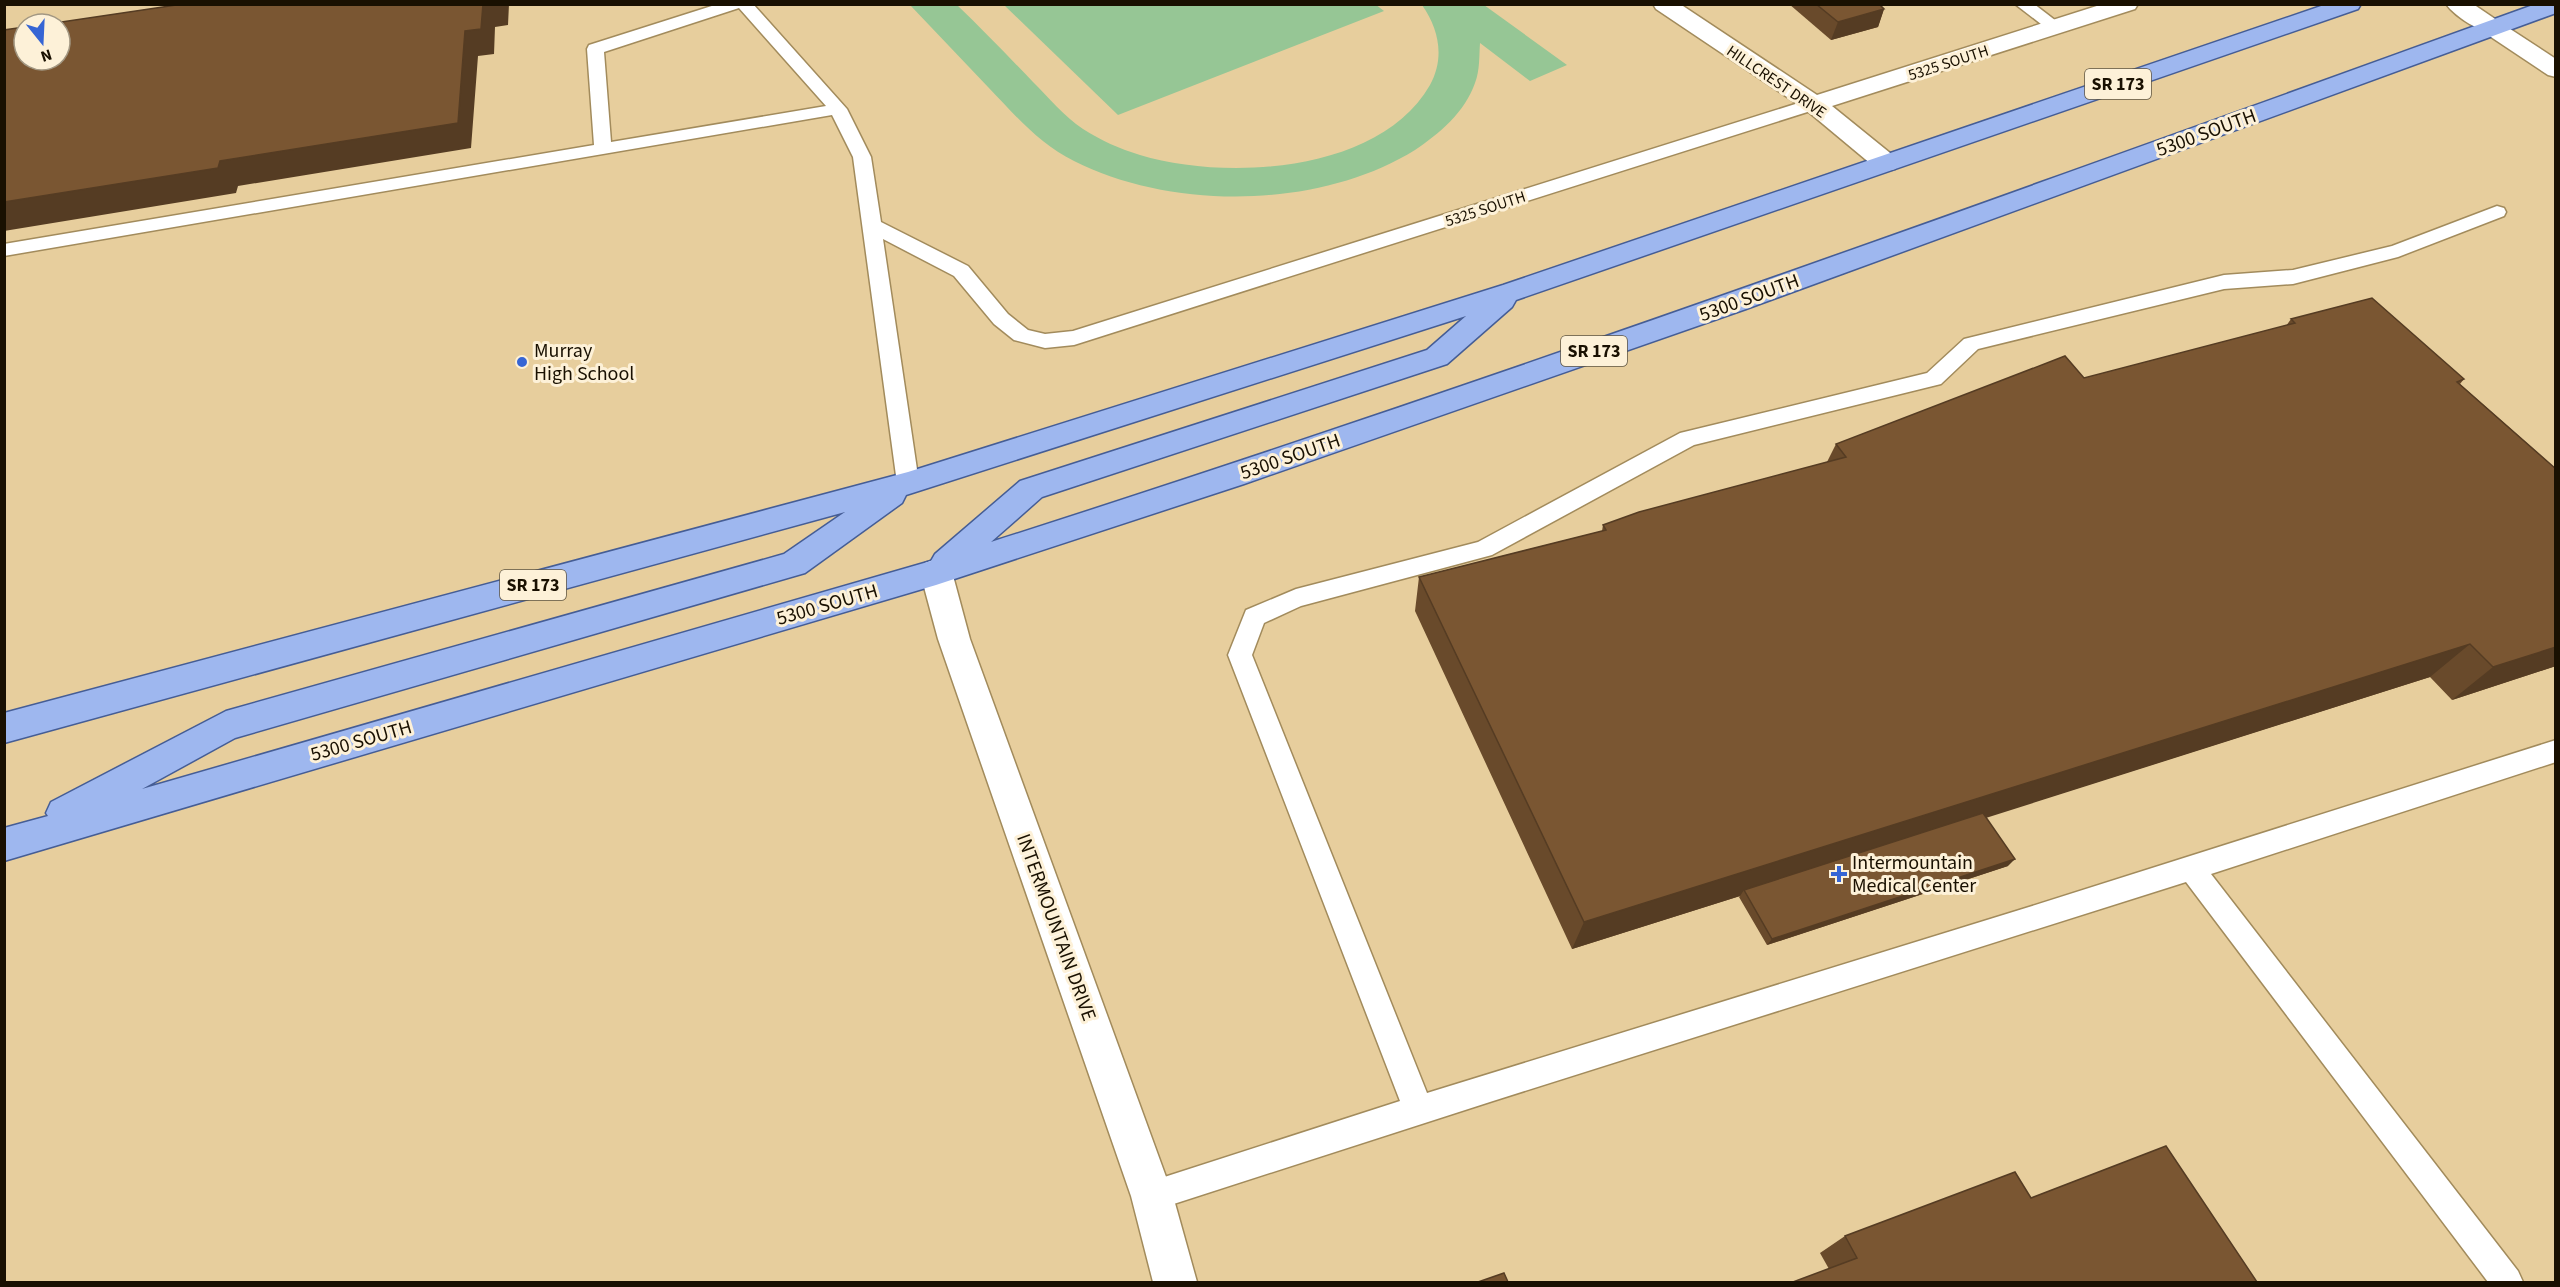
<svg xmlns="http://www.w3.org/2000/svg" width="2560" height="1287" font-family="'Source Sans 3',sans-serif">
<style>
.green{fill:#96c695}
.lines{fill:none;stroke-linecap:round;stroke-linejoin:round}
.service-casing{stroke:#a28b5c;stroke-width:3}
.minor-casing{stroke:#a28b5c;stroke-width:3}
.tertiary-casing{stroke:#a28b5c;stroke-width:3}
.primary-casing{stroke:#455d95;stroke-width:3}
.service{fill:#fff;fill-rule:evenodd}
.minor{fill:#fff;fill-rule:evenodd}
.tertiary{fill:#fff;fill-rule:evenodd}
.primary{fill:#9eb7ef;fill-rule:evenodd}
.wall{fill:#694a2b}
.shaded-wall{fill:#553c23}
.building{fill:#7a5632;stroke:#553c23;stroke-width:1.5}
.poi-dot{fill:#3665d4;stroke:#fdf1d8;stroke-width:2}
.labels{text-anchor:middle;stroke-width:6;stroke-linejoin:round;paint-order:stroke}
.far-street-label{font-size:16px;fill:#191001;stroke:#fdf1d8}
.shield{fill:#fdf1d8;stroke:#5d5442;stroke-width:1.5}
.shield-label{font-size:18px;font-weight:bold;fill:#191001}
.street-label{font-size:20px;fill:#191001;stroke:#fdf1d8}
.poi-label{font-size:20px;fill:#191001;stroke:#fdf1d8;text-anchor:start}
</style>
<rect width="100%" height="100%" fill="#e7ce9d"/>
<g class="green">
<path d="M1375,4L1384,11L1118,115L1004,5Z"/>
<path d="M910,5H957C983,30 1008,56 1033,82C1049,98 1064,116 1083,129C1100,140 1120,149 1140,155C1226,181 1380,173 1430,85C1445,58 1439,29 1422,5H1484L1567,65L1530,81L1480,43C1479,56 1480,70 1475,83C1465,112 1439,134 1415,150C1320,209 1173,211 1074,161C1039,144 1015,115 988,87C962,60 936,32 910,5Z"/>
</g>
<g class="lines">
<g class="service-casing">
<g id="service">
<path d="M718,4H753L847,109L871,157L881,222L968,266L1008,314L1028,330L1045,334L1073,331L1808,100H1820L1823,104L1820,108L1074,345L1045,348L1014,340L994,324L954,276L883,239L919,483L916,489L908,491L900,489L897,483L853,157L832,115L4,256V244L594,145L587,49L589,45ZM739,8L826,106L611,142L604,52Z"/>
<path d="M2015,4H2034L2064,27L2056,32L2050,31Z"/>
<path d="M2497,206L2504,208L2506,212L2504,216L2398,257L2293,284L2224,289L1978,349L1941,384L1694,445L1492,555L1301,606L1264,623L1252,655L1427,1093L2029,907L2556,740V762L2211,874L2518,1271L2523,1282H2488L2186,882L1493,1101L1152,1211L1141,1207L1137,1196L1141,1185L1152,1181L1400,1101L1228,655L1246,610L1296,589L1478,542L1680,433L1927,373L1964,339L2224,275L2293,270L2392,246Z"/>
</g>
</g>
<g class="minor-casing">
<g id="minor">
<path d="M1653,4H1680L1817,95L2103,4H2138L2135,9L1832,106L1895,157L1899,163L1895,169L1886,171L1877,169L1805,109L1656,9Z"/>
<path d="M2446,4H2473L2501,23L2504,28L2501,33C2486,37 2455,17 2446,4Z"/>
<path d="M936,559L947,563L952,572L970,639L1173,1196L1197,1282H1153L1131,1196L938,639L920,572L925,563Z"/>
</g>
</g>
<g class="tertiary-casing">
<path id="tertiary" d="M2493,21L2501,23L2556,59V77L2548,75L2485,33L2482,28L2485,23Z"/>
</g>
<g class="primary-casing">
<path id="primary" d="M2327,4H2361L2358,9L1516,300L1512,307L1447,364L1042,497L991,542C1511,376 2023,189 2536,4H2556V13L1746,309L1244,484L936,585L4,861V828L48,816L46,813L51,802L226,711L784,554L845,512L4,743V713L908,472L1503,285ZM1466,316L1427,350L1020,481L935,554L931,561L142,789L235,738L805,573L902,503L906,495Z"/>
</g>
<use href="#service" class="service"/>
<use href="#minor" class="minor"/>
<use href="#tertiary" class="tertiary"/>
<use href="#primary" class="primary"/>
</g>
<g class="wall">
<path d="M1789,4H1879L1884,9L1878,27L1831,40Z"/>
<path d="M2291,319L2464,379L2460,384L2556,469V666L2452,700L2430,677L1986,817L2008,866L1767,945L1739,897L1740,896L1572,949L1415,611L1419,577L1602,531L1603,525L1827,462L1836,444L2286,326Z"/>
<path d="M2031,1198L2257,1282L1829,1269L1820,1253L1845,1236Z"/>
</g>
<g class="shaded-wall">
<path d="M483,4H509L508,25L495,27L494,54L478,56L471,148L238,186L236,193L4,231V202L220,161L465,31Z"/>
<path d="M1884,9L1878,27L1831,40L1838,22Z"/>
<path d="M2470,644L2430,677L1746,894L1744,890L1740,896L1572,949L1584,922Z"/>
<path d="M2556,647V666L2452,700L2493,667Z"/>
<path d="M2015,859L2008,866L1767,945L1772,939Z"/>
</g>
<g class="building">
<path d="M183,4H483L481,29L465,31L458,123L220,161L218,168L4,202V30L24,27V60H60V24H48Z"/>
<path d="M1816,4H1879L1884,9L1838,22Z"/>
<path d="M2372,298L2464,379L2457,382L2556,469V647L2493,667L2470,644L1584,922L1419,577L1606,530L1603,525L1639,512L1846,457L1836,444L2065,356L2084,378L2295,323L2291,319Z"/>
<path d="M1983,813L2015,859L1772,939L1744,890Z"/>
<path d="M2166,1146L2257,1282H1793L1857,1258L1845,1236L2015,1172L2031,1198Z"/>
<path d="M1504,1273L1508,1282H1478Z"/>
</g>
<g class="poi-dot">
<circle cx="522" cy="362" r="6"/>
<path d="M1836 865h6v6h6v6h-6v6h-6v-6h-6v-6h6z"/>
</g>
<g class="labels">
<g class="far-street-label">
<text transform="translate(1948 62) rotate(-18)" y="6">5325 SOUTH</text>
<text transform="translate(1777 81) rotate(34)" y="6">HILLCREST DRIVE</text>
<text transform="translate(1485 208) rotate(-18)" y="6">5325 SOUTH</text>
</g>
<g class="shield">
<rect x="2085" y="69" width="66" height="30" rx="4.5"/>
<rect x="1561" y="336" width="66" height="30" rx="4.5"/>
<rect x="500" y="570" width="66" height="30" rx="4.5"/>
</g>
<g class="shield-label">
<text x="2118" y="90">SR 173</text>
<text x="1594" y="357">SR 173</text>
<text x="533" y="591">SR 173</text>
</g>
<g class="street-label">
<text transform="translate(2206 132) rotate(-20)" y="7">5300 SOUTH</text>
<text transform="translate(1749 297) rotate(-20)" y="7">5300 SOUTH</text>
<text transform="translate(1290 456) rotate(-19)" y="7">5300 SOUTH</text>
<text transform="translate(827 604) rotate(-16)" y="7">5300 SOUTH</text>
<text transform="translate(361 740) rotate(-16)" y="7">5300 SOUTH</text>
<text transform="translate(1057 927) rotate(70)" y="7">INTERMOUNTAIN DRIVE</text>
</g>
<g class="poi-label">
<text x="534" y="357">Murray<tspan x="534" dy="23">High School</tspan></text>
<text x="1852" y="869">Intermountain<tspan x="1852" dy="23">Medical Center</tspan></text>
</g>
</g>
<rect width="2560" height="1287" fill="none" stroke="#191001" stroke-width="12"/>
<g transform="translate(42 42) rotate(162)"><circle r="28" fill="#fdf1d8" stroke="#a29782" stroke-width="1.5"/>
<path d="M0-4.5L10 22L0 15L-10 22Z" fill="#3665d4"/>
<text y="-9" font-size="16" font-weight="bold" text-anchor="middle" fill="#191001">N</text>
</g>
</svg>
